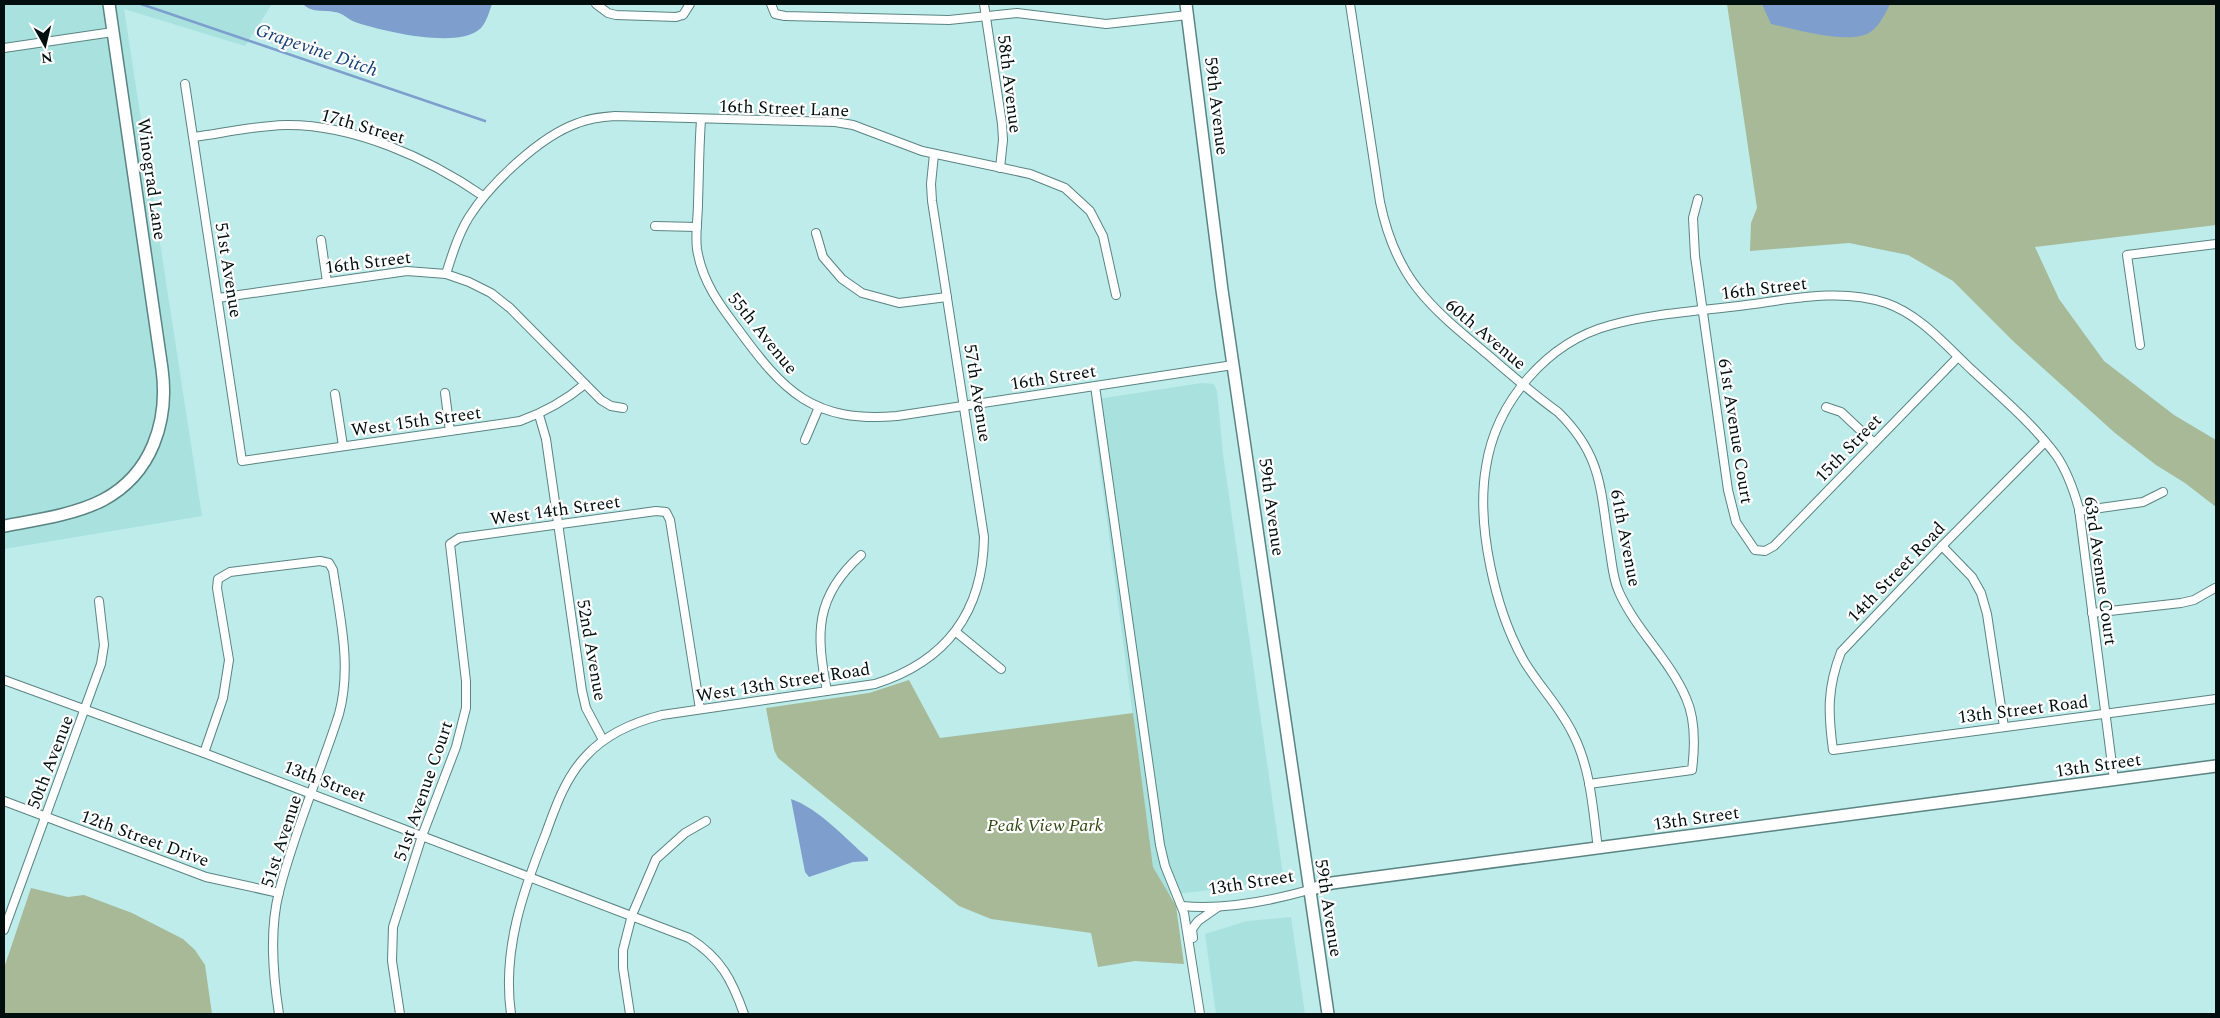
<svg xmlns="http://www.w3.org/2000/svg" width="2220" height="1018" font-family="Spectral,serif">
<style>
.built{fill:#a9e1df}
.green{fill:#a7b997}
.water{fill:#7e9fcd}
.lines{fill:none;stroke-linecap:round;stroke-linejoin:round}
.stream{stroke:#7e9fcd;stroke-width:2.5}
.street-casing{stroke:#598483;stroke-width:10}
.secondary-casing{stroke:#598483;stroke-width:14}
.street{stroke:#fff;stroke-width:8}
.secondary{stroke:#fff;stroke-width:11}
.labels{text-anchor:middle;stroke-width:4.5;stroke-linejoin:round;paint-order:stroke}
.street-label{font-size:18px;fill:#010e0e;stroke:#fff}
.park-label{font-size:18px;font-style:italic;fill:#2d460e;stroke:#fff}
.water-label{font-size:19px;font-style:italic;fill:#154079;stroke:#fff}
</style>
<rect width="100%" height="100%" fill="#bdecea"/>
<g class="built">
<path d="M4,4H272L245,46L124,9L202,516L4,549Z"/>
<path d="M1202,383L1214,384L1217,391L1223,454L1283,875L1279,881L1169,895L1153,867L1091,400Z"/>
<path d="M1291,917L1305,1014H1216L1205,934L1247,921Z"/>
</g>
<g class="green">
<path d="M1727,4H2216V225L2035,247L2059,299L2104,361L2174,415L2216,440V507L2185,483L2156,465L2115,433L2014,342L1953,281L1908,255L1849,243L1750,251L1751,223L1757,208Z"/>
<path d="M909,680L940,738L1133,713L1153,867L1176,906L1184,964L1135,961L1098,967L1091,933L991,919L959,906L778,758L774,750L766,708L869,693Z"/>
<path d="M31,888L68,897L84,895L132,913L183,939L195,950L205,965L212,1014H4V968Z"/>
</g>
<g class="water">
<path d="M303,4H492C489,12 487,21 481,28C459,50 382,31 355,22C349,20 345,15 339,13C327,9 312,14 303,4Z"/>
<path d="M1762,4H1890C1885,14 1878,29 1867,34C1843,44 1796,29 1771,24Z"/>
<path d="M791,799C818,808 846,839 868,858V861L853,862L809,877L805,872Z"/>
</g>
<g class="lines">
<path class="stream" d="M141,4L485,121"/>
<g class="street-casing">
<g id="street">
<path d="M596,4L608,13L616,15L676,17L683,15L690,4"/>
<path d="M771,4L775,14L785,16L949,20L1017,13L1106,24L1188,15"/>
<path d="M984,4L1002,124L1003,140L1000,168"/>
<path d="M1350,4L1380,202C1396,279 1429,306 1487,354C1510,374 1533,394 1558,412C1604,457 1600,492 1610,551C1612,564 1613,579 1619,592C1636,630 1670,660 1686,698C1696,720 1695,746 1692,770L1589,784"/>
<path d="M4,48L113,32"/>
<path d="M185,84L242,461L520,421C545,412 565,401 585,384"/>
<path d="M701,120C699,147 699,175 698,203C698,218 695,234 697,249C702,281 719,304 738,329C784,392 813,423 897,416L1233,365"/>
<path d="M194,137C223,133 254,126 285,125C353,124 428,158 483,196"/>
<path d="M1698,199L1693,218L1695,256L1728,490L1736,522L1755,550L1765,551L1774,546L1958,357"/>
<path d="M655,226L697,227"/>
<path d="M816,233L823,257L842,279L862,293L899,303L947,297"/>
<path d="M321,240L327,282"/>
<path d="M446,274C452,255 458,235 469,217C490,184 540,136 578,123C590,118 602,117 615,116L835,122L853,125L922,151L1030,174L1065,188L1090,211L1103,236L1116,295"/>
<path d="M218,298L407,271L446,274L469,282L491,293L510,308L601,400L611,406L623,408"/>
<path d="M2140,345L2127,255L2216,244"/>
<path d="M1095,386L1160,845L1165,866L1184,913L1200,1014"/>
<path d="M445,393L450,431"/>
<path d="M335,394L343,446"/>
<path d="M1826,407L1841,412L1874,443"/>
<path d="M539,415L546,439L582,691L586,708L603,740"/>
<path d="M805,440L819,407"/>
<path d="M2045,442L1942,546L1841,652C1827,688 1828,713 1833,750L2216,699"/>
<path d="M2079,511L2143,502L2163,492"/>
<path d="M1942,546L1972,577L1981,593L1987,614L2004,727"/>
<path d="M2092,613L2181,603L2194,600L2215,588"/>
<path d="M956,632L1001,669"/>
<path d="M4,680L204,753L689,938C721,958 732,980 744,1014"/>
<path d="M827,691C816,634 814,597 861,555"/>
<path d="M204,753L223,698L229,660L217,588L218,579L230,572L320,561L329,563L333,570C340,618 352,666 339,714C320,773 294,832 279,892C269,931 273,975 279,1014"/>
<path d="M4,801L206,877L279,893"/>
<path d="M1598,849C1593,811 1591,769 1573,734C1560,707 1539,686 1524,661C1495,610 1476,525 1486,467C1496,402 1547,342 1611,325C1654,313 1701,311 1746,305C1791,299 1841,288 1886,303C1921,315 1947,347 1973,371C2001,397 2033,424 2056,455C2067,471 2074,491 2079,509L2114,780"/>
<path d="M1182,906C1223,910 1270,901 1309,890"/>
<path d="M4,930L101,664L104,645L99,601"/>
<path d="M1193,938L1192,929L1198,921L1218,907"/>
<path d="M400,1014L392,961L393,927L422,836L456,747L466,708V681L450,544L459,538L656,511L666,512L670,520L700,709"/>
<path d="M511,1014C502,950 523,891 546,833C556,805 566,777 586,756C607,733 634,722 662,715L875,684C947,661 983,612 984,537L932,201L931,184L934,154"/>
<path d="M630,1014L623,968V950L632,915L656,859L685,833L706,821"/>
</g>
</g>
<g class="secondary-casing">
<g id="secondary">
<path d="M1186,4L1222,290L1328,1014"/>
<path d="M4,526C36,520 74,515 103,500C152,474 169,421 162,369L109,4"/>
<path d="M1309,890L1332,883L2216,766"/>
</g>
</g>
<use href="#street" class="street"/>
<use href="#secondary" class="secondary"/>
</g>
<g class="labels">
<g class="street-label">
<text transform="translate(1010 84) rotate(83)" y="6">58th Avenue</text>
<text transform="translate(1217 106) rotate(83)" y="6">59th Avenue</text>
<text transform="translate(784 108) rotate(2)" y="6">16th Street Lane</text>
<text transform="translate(363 126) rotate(16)" y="6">17th Street</text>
<text transform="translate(152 179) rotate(82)" y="6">Winograd Lane</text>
<text transform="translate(368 262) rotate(-7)" y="6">16th Street</text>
<text transform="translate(229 270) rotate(81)" y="6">51st Avenue</text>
<text transform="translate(1764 288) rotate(-7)" y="6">16th Street</text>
<text transform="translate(763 333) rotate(51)" y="6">55th Avenue</text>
<text transform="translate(1486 334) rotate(40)" y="6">60th Avenue</text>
<text transform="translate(1053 377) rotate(-9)" y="6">16th Street</text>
<text transform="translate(978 393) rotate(81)" y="6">57th Avenue</text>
<text transform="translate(416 421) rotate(-8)" y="6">West 15th Street</text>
<text transform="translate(1736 431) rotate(81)" y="6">61st Avenue Court</text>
<text transform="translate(1848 448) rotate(-46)" y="6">15th Street</text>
<text transform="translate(1272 507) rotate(82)" y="6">59th Avenue</text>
<text transform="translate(555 510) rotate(-8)" y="6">West 14th Street</text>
<text transform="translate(1626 538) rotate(79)" y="6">61th Avenue</text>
<text transform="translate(2101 571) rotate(82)" y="6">63rd Avenue Court</text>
<text transform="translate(1896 572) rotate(-46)" y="6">14th Street Road</text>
<text transform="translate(592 650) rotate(80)" y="6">52nd Avenue</text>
<text transform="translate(783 682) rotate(-9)" y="6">West 13th Street Road</text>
<text transform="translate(2023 709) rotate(-7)" y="6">13th Street Road</text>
<text transform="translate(50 762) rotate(-69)" y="6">50th Avenue</text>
<text transform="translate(2098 765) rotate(-8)" y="6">13th Street</text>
<text transform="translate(325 781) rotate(21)" y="6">13th Street</text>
<text transform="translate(423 791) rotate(-71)" y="6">51st Avenue Court</text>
<text transform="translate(1696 818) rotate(-8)" y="6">13th Street</text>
<text transform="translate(145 838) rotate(20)" y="6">12th Street Drive</text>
<text transform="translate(281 841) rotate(-72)" y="6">51st Avenue</text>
<text transform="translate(1251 882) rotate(-9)" y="6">13th Street</text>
<text transform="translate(1329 908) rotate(81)" y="6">59th Avenue</text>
</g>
<g class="park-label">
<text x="1045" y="831">Peak View Park</text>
</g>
<g class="water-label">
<text transform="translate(317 49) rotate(19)" y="7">Grapevine Ditch</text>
</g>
</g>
<rect width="2220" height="1018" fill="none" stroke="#010e0e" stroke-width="10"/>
<g transform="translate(45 45) rotate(172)" stroke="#ffffff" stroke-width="4" paint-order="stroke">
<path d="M0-4L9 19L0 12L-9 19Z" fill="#010e0e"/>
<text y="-8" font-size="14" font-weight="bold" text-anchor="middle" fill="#010e0e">N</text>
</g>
</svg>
